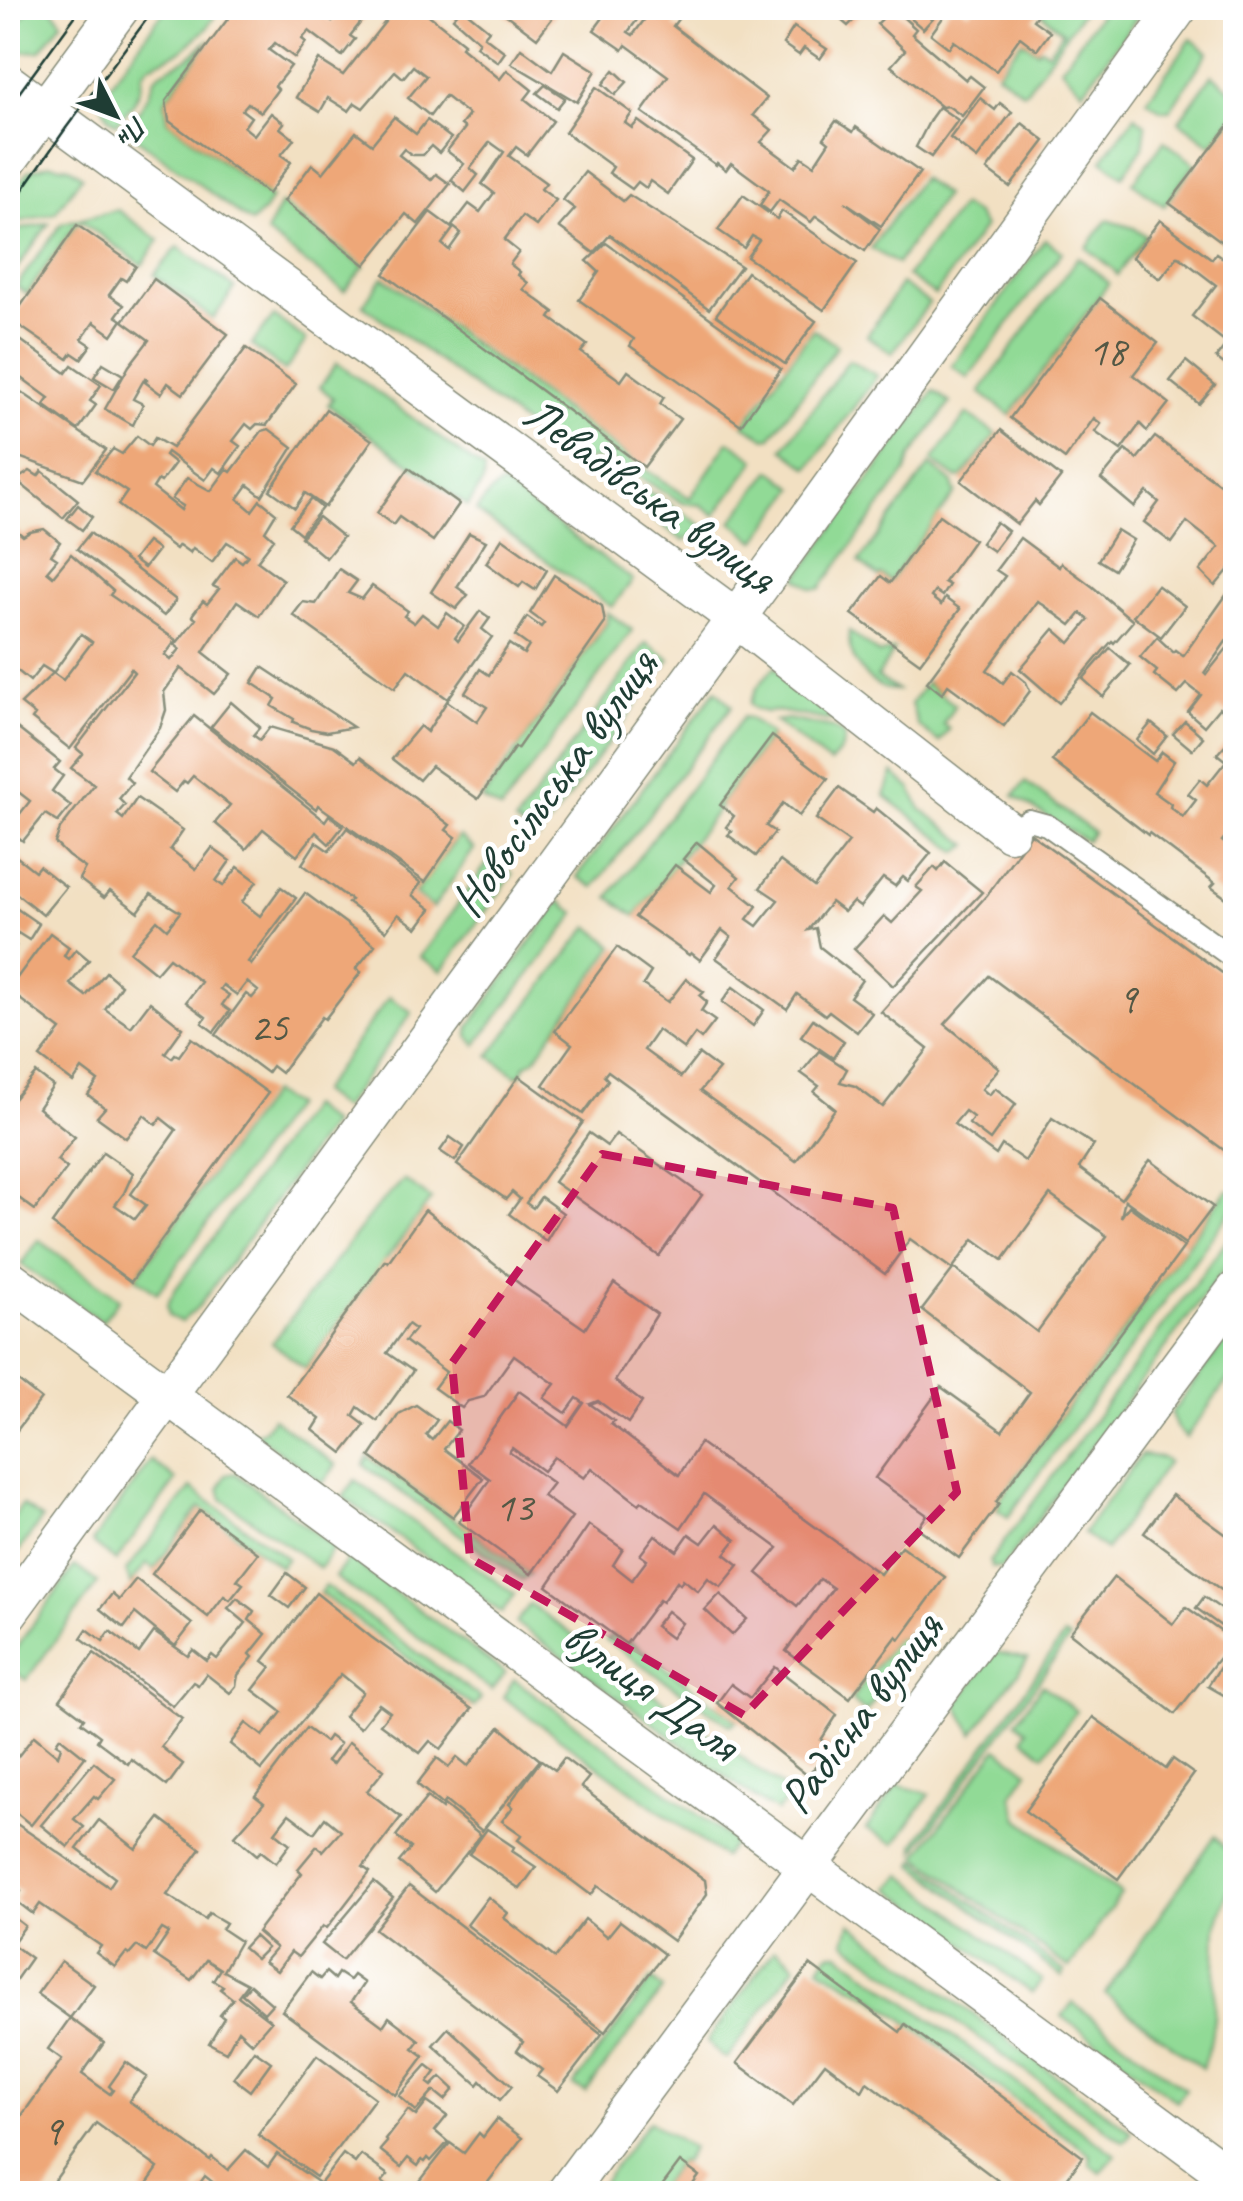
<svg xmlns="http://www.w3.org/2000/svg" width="1243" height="2201" font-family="Caveat,sans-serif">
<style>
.green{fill:#91da96;stroke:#588c65;stroke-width:2.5}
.building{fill:#eea778}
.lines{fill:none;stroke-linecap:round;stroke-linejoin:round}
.lane-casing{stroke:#888e7b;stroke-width:24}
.street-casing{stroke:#888e7b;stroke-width:41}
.lane{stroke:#fff;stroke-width:20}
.street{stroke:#fff;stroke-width:38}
.tram{stroke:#1f3d34;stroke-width:2.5}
.marked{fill:#c2185b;fill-opacity:0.2;stroke:#c2185b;stroke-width:8;stroke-dasharray:20 12;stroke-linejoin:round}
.labels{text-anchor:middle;stroke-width:9;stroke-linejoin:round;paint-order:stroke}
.number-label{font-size:42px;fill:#535845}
.street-label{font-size:48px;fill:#1f3d34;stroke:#fff}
</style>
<rect width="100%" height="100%" fill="#fff"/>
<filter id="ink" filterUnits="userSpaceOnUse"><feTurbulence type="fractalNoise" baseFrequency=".01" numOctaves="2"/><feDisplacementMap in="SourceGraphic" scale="20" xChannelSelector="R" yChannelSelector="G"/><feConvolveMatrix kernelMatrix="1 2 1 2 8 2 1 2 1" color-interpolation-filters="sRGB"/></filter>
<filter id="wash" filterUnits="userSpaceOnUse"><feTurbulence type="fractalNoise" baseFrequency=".0048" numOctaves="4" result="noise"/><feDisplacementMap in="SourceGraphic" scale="40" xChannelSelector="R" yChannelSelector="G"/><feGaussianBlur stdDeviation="2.25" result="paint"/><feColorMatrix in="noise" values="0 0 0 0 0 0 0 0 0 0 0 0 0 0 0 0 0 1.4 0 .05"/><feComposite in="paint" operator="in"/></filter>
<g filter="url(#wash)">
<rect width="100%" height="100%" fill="#f2e0c2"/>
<g class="green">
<path d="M29,8H52L62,22L40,51L22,52L8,42V38Z"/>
<path d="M166,8H210L217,12L207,28L181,51L150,65L143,73L140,88L133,104L116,124L109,118L99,99Z"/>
<path d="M1044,8H1085L1027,90L1023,92L997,73L1022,41L1037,51L1041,48L1048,52L1063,32L1041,13Z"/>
<path d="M1104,8H1144L1083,91L1061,68Z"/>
<path d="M210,39L165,101L168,121L271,198L264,211L251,223L127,131L148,96L155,78L161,72L188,58Z"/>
<path d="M1191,39L1208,52L1170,110H1161L1147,100Z"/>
<path d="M1212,75L1235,93V114L1211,145L1179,121Z"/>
<path d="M1135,116L1146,125L1143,147L1123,176L1102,160Z"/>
<path d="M1164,141L1195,164L1164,206L1133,183Z"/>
<path d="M50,164L69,167L82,176L55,213L8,225V199L28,171Z"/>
<path d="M921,178L944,195L897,264L871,248Z"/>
<path d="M281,204L364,267L344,291L266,233Z"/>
<path d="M961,206L976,214L984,227L935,295L907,276Z"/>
<path d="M118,210L159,240L142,265L82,222L76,224L27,294L16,286L62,223Z"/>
<path d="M1107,220L1134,228L1146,236L1117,275L1114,270L1086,248Z"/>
<path d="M49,223L8,281V232Z"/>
<path d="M1045,239L1062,252L968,378L952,366Z"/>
<path d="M178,247L235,288L213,319L154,275Z"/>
<path d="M1078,257L1109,283L1010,415L980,392Z"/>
<path d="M383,277L641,467L690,498L729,441L756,460L715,515L701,505L683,503L611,460L592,459L578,464L363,305Z"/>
<path d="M901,284L929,303L892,353L867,336Z"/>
<path d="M274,316L306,340L285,371L251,345Z"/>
<path d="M813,329L837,346L771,437L766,438L744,425Z"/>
<path d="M849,360L877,376L809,468L783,449Z"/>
<path d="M337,363L484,470L483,482L468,506L328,405L333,398L320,387Z"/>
<path d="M934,391L950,403L910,458L906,472L820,589L812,588L797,578Z"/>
<path d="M967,414L996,434L962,477L956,478L932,461Z"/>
<path d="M930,465L953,483V489L956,492L890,581L881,575L879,577L859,562Z"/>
<path d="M771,470L795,488L756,541L732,522Z"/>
<path d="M609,473C643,486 675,506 704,527L684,541L599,479Z"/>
<path d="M502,484L633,580L612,607L476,511L489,494Z"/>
<path d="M607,612L632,630L501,810L482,799L607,623Z"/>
<path d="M849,631L879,654L894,650L877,677L897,690C869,691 846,657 849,631Z"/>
<path d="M646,643L670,659L538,839L515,823Z"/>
<path d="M774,667L836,718L827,720L778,711L765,712L754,708L750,703L757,688Z"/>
<path d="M926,683L955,705L943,724L949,729L939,742L918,726L911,704Z"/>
<path d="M716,690L732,706L594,887L577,877Z"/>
<path d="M743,717L749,718L771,735L719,805L720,807L635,916L609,897Z"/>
<path d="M788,719L833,728L844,735C845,748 839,754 830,763L775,721Z"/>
<path d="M893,773L911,789L921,809L969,845L958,852L885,796Z"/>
<path d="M1025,782L1093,832L1086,841L1014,796Z"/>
<path d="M459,836L474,849L433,908L415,894Z"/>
<path d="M491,858L513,874L442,971L420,957Z"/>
<path d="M560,901L576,914L476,1045L469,1036V1027Z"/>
<path d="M589,926L614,946L534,1060L525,1065L521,1076L519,1074L517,1076L489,1056Z"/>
<path d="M389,997L412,1012L342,1109L320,1092Z"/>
<path d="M271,1093L293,1105L157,1293L136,1277Z"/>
<path d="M309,1106L331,1124L199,1306L181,1322L169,1316L167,1305L175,1290Z"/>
<path d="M404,1180L431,1199L305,1368L272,1343L375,1209Z"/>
<path d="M1227,1190L1235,1192V1205L1008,1517L996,1509L1000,1504L998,1502Z"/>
<path d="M1235,1229V1254L1002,1568L991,1567L990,1561Z"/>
<path d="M39,1240L119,1299L102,1322L21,1264Z"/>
<path d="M1235,1327V1370L1186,1438L1176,1427L1171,1414Z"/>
<path d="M273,1418L336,1465L323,1483L255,1434L265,1429Z"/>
<path d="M1141,1455L1160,1457L1168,1462L1106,1550L1083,1533Z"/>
<path d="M368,1457L530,1574L522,1580L364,1465Z"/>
<path d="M151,1460L176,1480L116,1561L92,1542Z"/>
<path d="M235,1473L334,1547L320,1568L222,1499L219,1488L226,1475Z"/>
<path d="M355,1480L514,1594L502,1613L343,1497Z"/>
<path d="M191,1488L287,1558L280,1567L200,1507L154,1569L147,1564L130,1584L126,1571Z"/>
<path d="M22,1505L42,1519L8,1566V1525Z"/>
<path d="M349,1558L505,1673L492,1690L335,1577Z"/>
<path d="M75,1566L98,1583L26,1680L8,1667V1659Z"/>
<path d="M325,1586L481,1698L474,1707L320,1593Z"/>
<path d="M530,1604L793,1795L777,1811L762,1803L516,1623Z"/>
<path d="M907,1633L916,1642L866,1712L851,1700L897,1637L901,1640Z"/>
<path d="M612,1635L626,1645L630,1641L737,1721L730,1725L606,1640Z"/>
<path d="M1064,1636L1069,1639L915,1851V1844Z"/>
<path d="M995,1652L1028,1659L973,1734L957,1704Z"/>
<path d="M514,1679L735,1842L723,1857L503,1697Z"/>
<path d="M1042,1685L1076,1711L1044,1755L1023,1738L1027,1730L1016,1722Z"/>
<path d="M997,1748L1028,1771L1012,1795L1019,1819L1121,1894L1069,1968L917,1856Z"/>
<path d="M897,1785L930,1794L895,1844L866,1829Z"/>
<path d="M1215,1836L1232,1855V1878L1216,1927L1214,2019L1210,2044L1202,2068L1105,1994Z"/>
<path d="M916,1860L1065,1972L1062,1977L914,1865Z"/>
<path d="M902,1875L1042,1980L1032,1993L889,1888Z"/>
<path d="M850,1923L1132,2132L1124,2142L845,1942Z"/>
<path d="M775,1949L790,1959L795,1966L727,2058L721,2056L707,2041Z"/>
<path d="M829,1953H839L1115,2155L1101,2173L1091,2165L1090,2154L874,1998C855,1987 837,1980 820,1967Z"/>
<path d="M652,1979L663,1989L586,2092L573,2086Z"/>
<path d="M1073,2003L1185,2089L1177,2101L1062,2016Z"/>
<path d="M649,2121L692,2148L683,2162L679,2161L655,2193H595Z"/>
</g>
<g id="blocks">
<g class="building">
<path d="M236,8H313L332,22L335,17L322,8H372L350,36L355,39L342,56L309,31L302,39L306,42L295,58L275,43L269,50L291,66L275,86L278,89L261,112L248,103L242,110L251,117L244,127L254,135L271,113L284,123L280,128L294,139L281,155L291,162L268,194L169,121L166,101Z"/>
<path d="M396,8H420L464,43L461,47L500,79L507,70L532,90L525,99L553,121L527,155L516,147L509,156L546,183L541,189L556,200L536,226L522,216L504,240L519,252L510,264L520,272L518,275L528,283L523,289L554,312L550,318L587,345L581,352L621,381L628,371L664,397L660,404L680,419L644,467L384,274L430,212L453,229L442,244L449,250L461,233L452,226L469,204L480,212L494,193L482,184L504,152L490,142L470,168L478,175L465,192L451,180L464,164L447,151L465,128L461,125L469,115L445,96L430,116L408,98L426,76L413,66L403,78L395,71L363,108L355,103L349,111L328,98L320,112L296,97L319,60L343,75Z"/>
<path d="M462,8L489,30L484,36L505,52L498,62L476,46L479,41L453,18Z"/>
<path d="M497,8H560L537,38Z"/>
<path d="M595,8H646L628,32L633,35L653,8H686L673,26L767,98L753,115L772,130L761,142L795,167L802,157L814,165L829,142L824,138L836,121L853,132L856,127L920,172L881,226L845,202L880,229L865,251L816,216L811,222L779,200L770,212L760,205L769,191L731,163L726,170L717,163L716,165L642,112L668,76L626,45L623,50L594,30L605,15Z"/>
<path d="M827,8H853L860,14L848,26Z"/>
<path d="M893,8L916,29L912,34L966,80L970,76L984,87L962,116L948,106L942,107L891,66L905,50L877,24Z"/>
<path d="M903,8H942L923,29L901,10Z"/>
<path d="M950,8H961L969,13L972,8H1042L1033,20L1050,32L1037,50L1020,37L996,71L954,41L949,48L931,34Z"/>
<path d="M794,27L827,49L820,59L804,48L799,55L783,44Z"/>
<path d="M521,48L552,71L564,51L596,71L577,102L511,63Z"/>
<path d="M614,70L627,82L615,95L603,84Z"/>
<path d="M545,85L565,98L557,108L537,93Z"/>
<path d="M596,87L632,113L625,123L632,128L638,121L692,160L668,194L650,181L646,188L638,182L632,189L609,173L613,167L565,132Z"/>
<path d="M980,98L995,110L1000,103L1012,112L977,159L950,138Z"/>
<path d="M939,107L958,120L931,157L916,147L931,118Z"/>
<path d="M1236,116V252L1169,203Z"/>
<path d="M394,117L416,134L427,120L451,138L439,153L431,146L423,155H412L404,149L399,155L431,180L436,174L450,184L418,224L406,214L365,265L284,201L312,164L323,173L356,132L372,144Z"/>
<path d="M1022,123L1045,141L1010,187L987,170Z"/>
<path d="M585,172L623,201L629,195L741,266L709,309L610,235L594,253L559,227L575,209L563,200Z"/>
<path d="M743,195L777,219L782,211L857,263L824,310L747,257L759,240L752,236L744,248L718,230Z"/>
<path d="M1160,220L1212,259L1216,253L1236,267V373L1216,358L1227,343L1192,316L1216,285L1178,256L1160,279L1132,257Z"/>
<path d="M77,225L136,266L126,281L121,278L109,295L124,305L116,316L122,320L112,335L94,322L82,339L91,345L81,359L72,353L68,359L11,320Z"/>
<path d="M606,243L781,369L741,425L630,346L634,339L579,300L599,272L587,261Z"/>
<path d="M747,272L816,321L785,364L716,315Z"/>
<path d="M154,279L228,334L183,394L168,383L161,394L145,382L147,380L145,378L133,399L143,404L133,425L105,409L129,366L149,340L123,321Z"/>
<path d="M1100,298L1158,343L1133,375L1169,403L1147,431L1140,424L1121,450L1095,432L1101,424L1094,418L1065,459L1010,418Z"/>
<path d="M8,331L66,373L72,365L101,385L90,401L96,405L78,430L44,405L49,398L11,370L17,360L8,354Z"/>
<path d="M246,348L296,384L267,425L257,424L252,429L246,424L233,441L240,446L221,473L214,468L205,480L167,452L165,455L175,463L161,482L158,480L153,488L181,510L183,506L172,499L187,478L211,491L227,469L231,472L262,431L269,429L293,447L262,496L248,485L238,499L252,511L260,500L276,513L265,531L274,539L257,561L283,580L259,616L237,601L203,652L231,674L214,694L181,668L164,692L166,710L160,728L126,777L132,783L119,799L125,805L117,814L123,819L137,798L183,830L170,849L196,869L212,848L230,861L216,881L223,886L238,867L257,881L242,902L260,916L281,887L296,898L248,962L251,965L305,893L375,945L356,969L361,972L325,1019L322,1017L281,1073L272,1066L267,1073L216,1035L246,994L252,998L258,991L247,982L237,995L223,985L220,989L229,995L222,1005L230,1011L214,1032L202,1023L206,1017L186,1002L201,982L169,958L156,973L130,952L157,920L167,929L180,912L151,894L138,912L110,891L104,898L79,879L85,868L68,856L55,843L60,829L94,785L71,768L83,754L76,748L134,672L131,669L70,749L32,719L35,715L21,704L53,673L63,680L92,642L81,634L53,673L42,666L30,681L8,663V659L16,648L8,641V523L23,536L30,532L44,529L60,542L51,555L57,559L47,571L53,576L71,554L113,591L110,595L176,640L165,655L171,660L180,649L175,645L196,619L192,616L193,614L203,601L207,604L219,589L213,586L235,557L242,562L248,555L227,542L212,562L193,548L190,553L179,545L176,549L118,505L127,492L95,471L113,449L122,454L137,436L150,446L155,438L172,448Z"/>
<path d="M1186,361L1215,385L1199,404L1170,381Z"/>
<path d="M103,363L123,375L114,389L94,377Z"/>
<path d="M8,383L106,450L83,480L13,455L8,451Z"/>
<path d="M326,409L372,440L325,507L305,493L295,508L270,490Z"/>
<path d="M1001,430L1061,477L1039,505L1035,501L1017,524L961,481Z"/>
<path d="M1155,437L1236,496V561L1215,586L1200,571L1219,547L1187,522L1172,543L1144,522L1159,502L1147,492L1134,507L1101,479L1125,450L1137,459Z"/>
<path d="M409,468L459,504L433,541L399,517L393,525L377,513Z"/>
<path d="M30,471L38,476L42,471L78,500L63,518L16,480Z"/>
<path d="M311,499L322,508L301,534L290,525Z"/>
<path d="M78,505L92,517L82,530L67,519Z"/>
<path d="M939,515L974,540L944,582L949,585L942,596L935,591L931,597L941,605L945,598L960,609L920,663L852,614L881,576L890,583Z"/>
<path d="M318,517L343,537L326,558L301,537Z"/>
<path d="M996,522L1008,531L993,551L981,543Z"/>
<path d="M1117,530L1133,540L1114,570L1098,560Z"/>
<path d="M90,533L176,600L164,616L77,549Z"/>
<path d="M469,533L486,541L457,587L468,595L456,609L431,592Z"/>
<path d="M502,538L547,570L535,590L523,582L519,587L486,563Z"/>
<path d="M1020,538L1059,567L1061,563L1093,587L1133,621L1114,643L1112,641L1103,651L1059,703L1020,669L1054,629L1070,643L1089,620L1081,613L1071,625L1038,601L987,670L1003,683L1012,671L1026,682L1030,691L1004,726L948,685L942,694L927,682L1005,576L996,570Z"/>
<path d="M147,542L158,550L144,568L133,560Z"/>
<path d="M339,569L357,581L348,593L362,599L372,586L408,611L404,616L414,623L422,614L438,626L447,613L464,626L455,638L458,641L480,611L490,618L482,629L492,637L448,699L408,670L395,688L293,615L303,602L316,604Z"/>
<path d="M554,575L602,606L605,623L517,749L515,747L478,799L431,766L419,780L392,759L420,726L427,732L447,701L477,722L487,707L465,693L480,669L489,675L509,644L524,654L529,646L515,636L527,617L541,627L544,623L530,613Z"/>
<path d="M1157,585L1185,606L1161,637L1133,616Z"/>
<path d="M1227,594L1236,599V627L1204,673L1206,675L1209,671L1236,637V721L1219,708L1204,726L1188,712L1201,695L1187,684L1178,694L1154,675L1157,671L1140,657L1157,637L1173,652L1175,650L1183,656Z"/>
<path d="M1110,648L1130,665L1103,697L1083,679Z"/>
<path d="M262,667L353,727L327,732L311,729L293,722L294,719L272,706L276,699L252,683Z"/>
<path d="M231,702L260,727L253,735L260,740L270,727L334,746L356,762L360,757L450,825L446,830L456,837L425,882L318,805L316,809L211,727Z"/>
<path d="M1090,712L1155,761L1162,752L1174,761L1154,792L1171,804L1170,807L1183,817L1196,800L1188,794L1200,779L1207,785L1226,761L1217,754L1233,736L1236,738V824L1222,841L1236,852V905L1211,887L1215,883L1149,833L1148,835L1052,761Z"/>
<path d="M194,716L325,821L329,815L343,826L329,844L316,832L297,856L263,829L246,849L215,823L230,805L193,776L187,783L184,781L175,792L149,772Z"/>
<path d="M8,721L60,762L54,769L63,776L52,791L71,806L58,822L45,814L23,841L8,829L30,801L8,784Z"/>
<path d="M1185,721L1203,737L1192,750L1173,734Z"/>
<path d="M1151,723L1167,736L1153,754L1137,740Z"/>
<path d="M772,736L828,779L799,816L783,803L766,826L775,832L756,856L728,835L732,831L726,827L734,816L720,805Z"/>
<path d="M839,788L873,812L876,808L931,853L908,881L903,877L895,886L883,878L860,907L853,902L844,912L831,902L808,930L816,928L820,947L862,980L850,997L872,1013L857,1032L829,1011L825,1015L797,994L787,1009L716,958L731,937L722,930L700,960L691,953L689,955L635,917L675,865L711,892L716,885L683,859L697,842L739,877L732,886L757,906L747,919L757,926L778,900L760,888L780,861L814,887L849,842L816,819Z"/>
<path d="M347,828L421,883L412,895L431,909L417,928L398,914L386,931L348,903L351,900L302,864L316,842L329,851Z"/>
<path d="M1031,834L1236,983V1159L989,976L945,1024L999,1068L982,1089L989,1095L995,1088L1016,1104L990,1140L969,1124L973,1117L965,1111L954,1124L996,1155L1002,1145L1025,1161L1052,1118L1094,1145L1079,1168L1121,1199L1150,1160L1213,1207L1185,1244L1125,1200L1121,1217L1129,1206L1184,1247L996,1502L999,1504L959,1558L918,1528L927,1515L875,1478L941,1387L1002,1431L1030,1392L922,1310L954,1268L1037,1332L1107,1236L1050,1195L1003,1260L974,1239L952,1269L910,1239L885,1274L608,1071L604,1076L608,1080L583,1114L543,1085L572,1044L555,1031L617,947L651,972L643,985L668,1002L686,979L704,992L700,996L707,1002L701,1011L715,1021L701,1039L695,1034L684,1049L658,1030L644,1050L681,1077L699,1054L719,1069L700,1091L796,1161L835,1109L814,1092L819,1086L801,1073L819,1051L847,1069L840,1082L855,1086L883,1107L928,1049L881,1012L987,895Z"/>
<path d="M17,857L35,871L39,866L66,887L43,915L17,894L8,905V869Z"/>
<path d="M945,862L982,892L893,986L854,949L884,916L892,923L922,891L916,887L934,867L938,871Z"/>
<path d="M10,904L39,924L29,940L18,933L12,944L16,946L8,959V908Z"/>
<path d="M50,933L69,947L64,956L68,959L76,949L89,960L70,984L86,996L106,972L121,985L105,1009L131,1027L150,1002L183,1028L165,1053L172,1058L175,1054L179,1056L192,1038L268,1093L131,1282L52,1224L103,1152L133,1173L124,1193L115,1205L135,1219L146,1205L131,1194L176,1130L161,1118L156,1125L144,1115L126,1138L97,1117L105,1108L88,1095L98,1081L82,1069L73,1082L40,1057L61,1030L8,990Z"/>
<path d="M733,987L764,1010L753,1026L722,1002Z"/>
<path d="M813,1019L844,1041L833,1058L801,1036Z"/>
<path d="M36,1073L53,1086L38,1108L75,1137L57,1160L67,1168L35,1210L8,1190V1106Z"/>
<path d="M519,1076L583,1122L526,1203L533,1208L541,1197L563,1213L546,1241L509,1214L520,1199L512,1192L506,1199L457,1165Z"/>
<path d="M589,1133L607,1146L616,1134L702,1195L659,1256L554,1182Z"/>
<path d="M450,1137L464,1147L455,1161L440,1151Z"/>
<path d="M425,1210L525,1288L585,1329L614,1283L657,1314L615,1381L642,1402L628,1423L598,1401L590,1404L614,1421L611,1424L679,1475L700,1443L880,1574L901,1546L945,1577L900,1639L897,1636L850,1698L786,1651L833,1588L820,1579L797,1606L757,1573L778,1548L704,1494L681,1528L642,1501L639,1504L592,1468L584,1478L554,1457L543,1471L512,1448L509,1452L553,1483L543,1496L572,1517L534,1570L531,1574L459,1522L490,1479L468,1463L519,1391L568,1426L584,1403L577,1398L566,1413L544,1398L555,1384L514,1355L484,1397L468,1401L462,1408L434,1388L446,1372L405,1341L415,1329L408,1324L387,1353L413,1371L377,1421L358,1407L353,1416L365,1425L343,1453L313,1430L320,1419L287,1395L385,1260L388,1262Z"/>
<path d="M17,1380L41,1399L8,1442V1391Z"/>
<path d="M416,1405L437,1420L426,1435L432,1440L447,1421L459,1430L444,1449L483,1478L453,1517L370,1457L399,1414Z"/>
<path d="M1172,1495L1236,1542V1592L1231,1597L1144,1533Z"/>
<path d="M200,1510L258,1553L237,1580L243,1584L230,1600L224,1596L208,1617L152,1574Z"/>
<path d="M717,1524L736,1540L725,1554L739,1565L721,1587L708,1578L698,1591L683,1579L680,1584L677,1581L662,1602L659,1600L626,1644L547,1586L589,1525L623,1549L613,1565L632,1580L647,1560L640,1555L655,1535L677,1551L689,1534L702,1543Z"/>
<path d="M287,1573L305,1587L289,1608L271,1595Z"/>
<path d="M1114,1577L1173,1624L1186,1607L1233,1640L1175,1714L1070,1633Z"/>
<path d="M136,1579L192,1624L175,1646L135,1613L124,1628L100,1609L112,1594L119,1600Z"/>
<path d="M316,1593L371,1637L472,1709L441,1749L430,1741L420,1753L380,1724L390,1712L379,1704L360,1728L344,1716L363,1692L341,1674L262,1770L230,1744L246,1723L263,1736L282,1712L253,1690L271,1667L263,1661Z"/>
<path d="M720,1594L747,1619L732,1635L705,1610Z"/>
<path d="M1204,1597L1233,1617L1225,1629L1196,1608Z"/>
<path d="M237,1598L254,1611L249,1620L266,1634L250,1654L253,1657L238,1675L236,1686L230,1693L206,1674L198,1685L193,1682L173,1706L81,1638L87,1629L103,1641L110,1631L139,1653L154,1632L188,1656L193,1650L207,1661L212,1655L217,1659L246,1623L228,1608Z"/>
<path d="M667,1611L682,1623L671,1638L655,1626Z"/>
<path d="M1236,1642V1702L1208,1686Z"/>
<path d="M94,1653L182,1719L161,1747L183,1764L167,1786L131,1759L128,1764L97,1741L100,1736L81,1722L84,1718L60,1700Z"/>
<path d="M775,1667L837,1715L821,1740L831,1747L808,1776L717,1703L731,1684L750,1698Z"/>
<path d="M1093,1717L1166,1769L1173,1759L1194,1774L1118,1879L1025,1811Z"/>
<path d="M500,1727L540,1760L482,1831L445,1801L442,1805L417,1784L437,1758L449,1767L457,1757L468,1766Z"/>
<path d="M306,1728L325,1742L329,1736L340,1744L327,1761L332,1765L349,1742L384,1770L367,1791L401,1817L363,1867L370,1872L327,1928L323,1926L298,1957L291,1952L277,1971L264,1962L276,1948L257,1932L302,1873L298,1869L317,1846L323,1851L341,1831L325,1818L314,1833L289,1814L275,1832L290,1844L276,1863L261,1851L257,1855L235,1836L264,1803L255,1796Z"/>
<path d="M34,1736L58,1756L61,1746L56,1743L60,1737L85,1757L31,1825L8,1806V1769Z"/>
<path d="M564,1758L589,1777L581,1787L705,1880L707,1894L673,1941L598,1886L591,1895L518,1840L522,1835L502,1821L513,1807L509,1804L541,1760L555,1770Z"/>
<path d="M94,1762L115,1779L98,1799L94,1796L74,1819L84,1827L68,1847L41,1825Z"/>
<path d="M427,1797L442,1809L444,1805L481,1835L435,1892L399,1862L411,1848L396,1836Z"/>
<path d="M8,1818L109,1887L115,1878L77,1849L99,1820L136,1849L160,1818L201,1849L167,1895L205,1919L209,1913L226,1923L222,1929L240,1941L223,1971L247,1984L238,1996L271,2021L252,2043L238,2030L226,2052L209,2043L224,2018L220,2015L233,1999L220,1989L223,1986L213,1980L220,1969L206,1960L191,1980L154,1955L169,1933L162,1929L146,1952L137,1946L129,1955L126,1953L115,1967L96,1953L101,1946L40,1904L33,1914L15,1900L21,1891L8,1882Z"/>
<path d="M487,1829L514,1847L512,1851L536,1867L520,1889L469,1854Z"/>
<path d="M374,1882L393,1898L342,1960L322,1944Z"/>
<path d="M409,1886L602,2034L558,2091L537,2076L542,2070L517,2051L523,2042L375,1929Z"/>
<path d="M488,1897L508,1913L504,1918L555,1958L585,1919L607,1937L620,1921L664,1954L605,2032L467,1925Z"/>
<path d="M8,1913L25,1926L12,1944L31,1958L8,1991Z"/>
<path d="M254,1936L267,1948L256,1959L243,1948Z"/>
<path d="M61,1961L94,1985L70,2018L37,1994Z"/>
<path d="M810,1965L900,2032L905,2024L1083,2157L1055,2194H1016L867,2082L862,2091L825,2063L793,2105L737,2063Z"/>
<path d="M311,1972L320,1979L326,1972L334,1979L338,1973L349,1980L353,1975L364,1983L351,2002L383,2026L389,2017L419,2040L413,2048L424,2056L395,2095L282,2011Z"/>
<path d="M250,1985L272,2004L264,2013L242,1994Z"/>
<path d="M70,2018L104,2043L82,2074L110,2094L113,2090L109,2086L126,2062L147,2077L129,2101L210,2160L212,2157L228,2170L246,2150L268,2167L277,2154L318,2182L311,2191L313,2193L343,2154L355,2163L361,2155L388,2175L382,2182L398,2194H199L208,2184L217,2193L220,2188L205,2176L195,2190L199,2194H140L158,2168L96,2123L45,2194H8V2135L62,2059L48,2049Z"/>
<path d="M448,2028L512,2086L500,2100L481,2081L478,2085L433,2045Z"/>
<path d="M254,2050L271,2062L250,2091L233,2078Z"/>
<path d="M317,2055L375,2098L316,2177L258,2135Z"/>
<path d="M427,2065L436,2072L428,2083L432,2086L441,2077L454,2089L445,2100L434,2091L416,2111L399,2096Z"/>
<path d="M427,2102L447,2116L435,2131L448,2142L431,2161L428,2158L425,2162L422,2160L418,2166L408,2158L401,2167L380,2150L387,2142L385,2140L408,2110L416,2116Z"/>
<path d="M497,2119L522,2138L479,2194H428L417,2185L450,2143L464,2153L479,2133L483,2137Z"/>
<path d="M680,2162L699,2176L686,2194H656Z"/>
</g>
</g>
</g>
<g filter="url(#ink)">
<use href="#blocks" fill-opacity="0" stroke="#888e7b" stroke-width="2.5"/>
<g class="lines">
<g class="lane-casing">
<path id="lane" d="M1010,832L1029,820L1047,825L1236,960"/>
</g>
<g class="street-casing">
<g id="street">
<path d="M8,83L736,618L1010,832"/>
<path d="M8,160L120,8"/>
<path d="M8,1278L1236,2181"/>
<path d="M8,1613L775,565L1178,8"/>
<path d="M565,2194L1236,1290"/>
</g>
</g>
<use href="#lane" class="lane"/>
<use href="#street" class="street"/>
<g class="tram">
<path d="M8,108L81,8"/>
<path d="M8,211L66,128L155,8"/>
</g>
</g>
</g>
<path class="marked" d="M602,1154L893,1208L957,1492L744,1715L470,1558L452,1363Z"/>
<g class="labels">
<g class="number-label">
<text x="1107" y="365">18</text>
<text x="1127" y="1012">9</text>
<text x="269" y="1041">25</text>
<text x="514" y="1521">13</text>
<text x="52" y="2144">9</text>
</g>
<g class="street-label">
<text transform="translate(651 494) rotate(36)" y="17">Левадівська вулиця</text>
<text transform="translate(553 782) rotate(-54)" y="17">Новосільська вулиця</text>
<text transform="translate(652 1689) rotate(36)" y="17">вулиця Даля</text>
<text transform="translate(860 1712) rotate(-53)" y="17">Радісна вулиця</text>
</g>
</g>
<rect width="1243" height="2201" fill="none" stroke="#fff" stroke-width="40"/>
<g transform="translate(115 115) rotate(132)" stroke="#ffffff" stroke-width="8" paint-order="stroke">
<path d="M0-8L18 38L0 25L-18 38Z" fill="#1f3d34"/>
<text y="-15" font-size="28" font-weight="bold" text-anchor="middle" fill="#1f3d34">Пн</text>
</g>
</svg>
